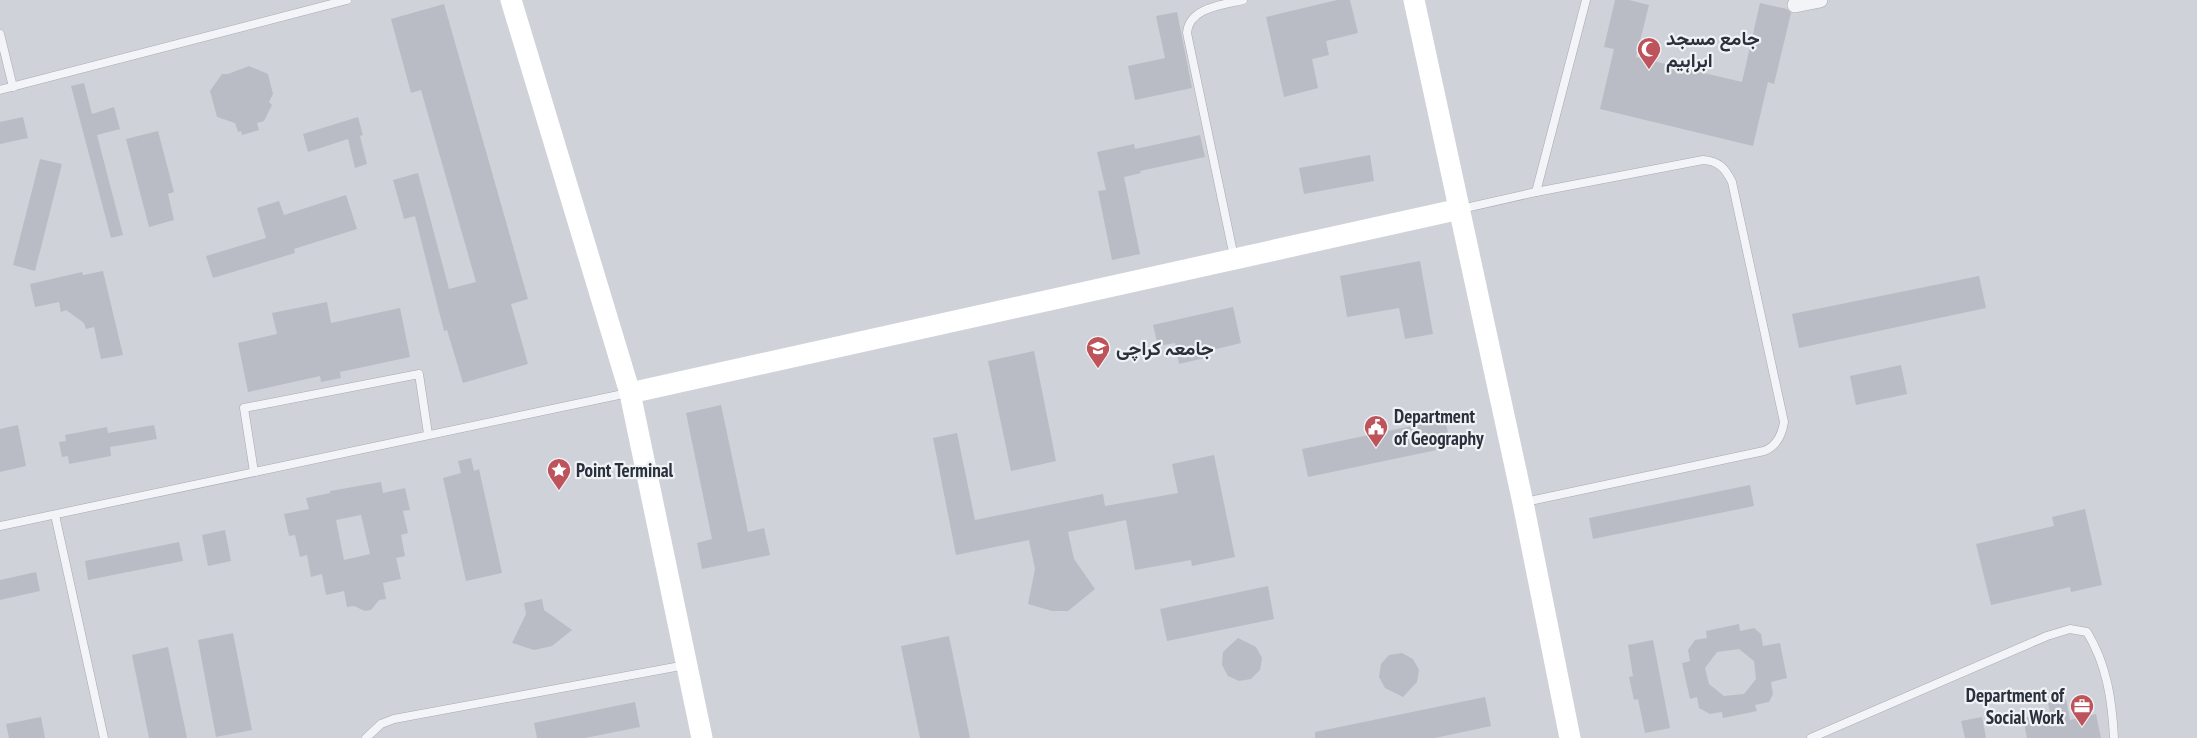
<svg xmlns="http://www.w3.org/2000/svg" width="2197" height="738" font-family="'PT Sans Narrow',Vazirmatn,sans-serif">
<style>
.built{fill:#cfd2d9}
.building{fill:#b9bcc4;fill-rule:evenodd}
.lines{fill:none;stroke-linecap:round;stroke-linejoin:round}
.lane-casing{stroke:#a7aab1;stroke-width:9}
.street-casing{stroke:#a7aab1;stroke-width:16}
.lane{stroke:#f3f4f7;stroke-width:8}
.street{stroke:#f3f4f7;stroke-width:15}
.secondary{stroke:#fff;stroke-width:21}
.labels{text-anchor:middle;stroke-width:4.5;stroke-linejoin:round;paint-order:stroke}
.poi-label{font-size:19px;font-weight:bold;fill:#2b303d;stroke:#f0f2f5;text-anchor:start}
</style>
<rect width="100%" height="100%" fill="#e1e3e8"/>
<rect class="built" x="0" y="0" width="2197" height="738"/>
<g class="building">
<path d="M1337,0H1350L1358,33L1326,41L1329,55L1312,59L1318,88L1284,97L1266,17Z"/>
<path d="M1615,0H1629L1649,5L1636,57L1742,82L1760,3L1787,9L1791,13L1774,84L1768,82L1753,146L1600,109L1614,49L1604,47Z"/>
<path d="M444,4L528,299L511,304L528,364L463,383L447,330L444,331L415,216L404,219L393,180L418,173L449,289L476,282L421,90L411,93L391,19Z"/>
<path d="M1177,12L1192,88L1135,100L1128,66L1165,58L1156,16Z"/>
<path d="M249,66L268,74L273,94L269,102L272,105L264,121L257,123L259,130L242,135L241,131L238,132L235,123L217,117L210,91L222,74H228Z"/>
<path d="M84,83L92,114L114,107L120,129L97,135L123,235L111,238L71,86Z"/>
<path d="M23,117L28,138L0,144V122Z"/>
<path d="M358,117L363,135L360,136L367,164L355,168L348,139L308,152L303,134Z"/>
<path d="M158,131L174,192L168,194L174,220L149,227L126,139Z"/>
<path d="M1200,135L1205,157L1140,171L1141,173L1124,177L1140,254L1112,260L1098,191L1106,190L1097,152L1134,144L1135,149Z"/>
<path d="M1370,155L1374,181L1304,194L1299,168Z"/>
<path d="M40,159L62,164L35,271L13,265Z"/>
<path d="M346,195L357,229L294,249L295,253L213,278L206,256L266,238L257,208L279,201L284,215Z"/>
<path d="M1420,261L1433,334L1405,339L1399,308L1347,317L1340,276Z"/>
<path d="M103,271L123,355L101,359L94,327L86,329L84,323L66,310L61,312L59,302L35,307L30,284L82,272L83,275Z"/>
<path d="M1979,276L1986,308L1799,348L1792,314Z"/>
<path d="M327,302L331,323L400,308L410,357L340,372L341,378L321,382L320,376L248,392L238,343L277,334L272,313Z"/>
<path d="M1233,307L1241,343L1208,351L1209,357L1179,364L1175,343L1158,346L1153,325Z"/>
<path d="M1034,351L1056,461L1011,471L988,361Z"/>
<path d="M1901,365L1907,394L1856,405L1850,376Z"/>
<path d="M721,405L748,532L764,528L770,555L702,569L697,543L712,539L686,413Z"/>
<path d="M1445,419L1451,447L1308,477L1302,449Z"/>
<path d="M18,425L26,466L0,472V429Z"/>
<path d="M154,425L157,439L110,447L111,456L69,464L68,456L62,457L59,442L66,441L65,435L107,427L108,433Z"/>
<path d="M957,433L975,520L1103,494L1105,506L1178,493L1172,464L1214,455L1235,557L1192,566L1191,560L1135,570L1126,520L1068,532L1074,559L1095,589L1068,611H1052L1028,604L1035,569L1029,540L956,555L933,438Z"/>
<path d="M471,458L474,471L479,469L502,573L466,581L443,478L461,473L458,461Z"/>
<path d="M381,482L383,493L405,488L410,510L403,511L408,533L401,535L405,556L396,558L401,579L383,583L386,599L379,600L371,610L365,611L354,606L347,607L344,591L326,595L322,574L311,577L307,555L300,557L295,535L289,536L284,514L309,509L306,498L330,493V491ZM361,515L370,554L344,560L336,520Z"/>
<path d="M1750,485L1754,506L1593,539L1589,518Z"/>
<path d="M2085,509L2102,585L2071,592L2070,587L1991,605L1976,544L2054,526L2052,517Z"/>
<path d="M225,530L231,561L208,566L202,535Z"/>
<path d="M179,542L183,561L88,580L85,561Z"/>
<path d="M36,572L40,591L0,600V580Z"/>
<path d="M1268,586L1274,619L1167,641L1160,609Z"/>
<path d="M542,599L544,610L572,630L552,646L534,650L512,643L526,614L524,603Z"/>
<path d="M1739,624L1740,631L1754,628L1761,634L1763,646L1780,643L1787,678L1771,682L1773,694L1769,702L1755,705L1757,711L1723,718L1722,712L1710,714L1699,708L1697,697L1690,699L1682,663L1690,661L1688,650L1695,640L1707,638L1706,631ZM1739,649L1754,661L1756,679L1744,694L1724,696L1709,684L1705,668L1717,652Z"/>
<path d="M233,633L252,730L216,737L198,640Z"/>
<path d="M949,636L970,738H920L901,646Z"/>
<path d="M1238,638L1256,647L1262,658L1260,670L1251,679L1239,681L1228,676L1222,665L1223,652Z"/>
<path d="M1653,640L1670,728L1645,733L1638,699L1634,700L1629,677L1633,676L1628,645Z"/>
<path d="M168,647L187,738H149L132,655Z"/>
<path d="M1402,653L1413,659L1419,670L1417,682L1403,697L1385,688L1379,677L1381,664L1389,655Z"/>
<path d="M1485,697L1491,726L1435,738H1315V732Z"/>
<path d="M2066,699L2070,720L2096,714L2101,738H2027L2023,718L2050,712L2048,703Z"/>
<path d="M635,702L640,727L585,738H537L534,723Z"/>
<path d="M41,717L45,738H9L6,724Z"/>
<path d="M1982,717L1986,738H1965L1961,721Z"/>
</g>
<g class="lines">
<g class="lane-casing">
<g id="lane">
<path d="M0,34L13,87"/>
<path d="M0,90L347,0"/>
<path d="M1536,192L1586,0"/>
<path d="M1461,209L1536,192L1703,160C1719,161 1725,168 1732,182L1784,422C1782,435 1777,446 1764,451L1525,502"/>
<path d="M1234,257L1187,33C1189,7 1223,5 1243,0"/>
<path d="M254,472L244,408L419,374L428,434"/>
<path d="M55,515L104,738"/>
<path d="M0,526L628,393"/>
<path d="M366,738L381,724L394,719L686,665"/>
<path d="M1811,738L2047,636L2070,629L2087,632C2107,665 2112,700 2114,738"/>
</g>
</g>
<g class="street-casing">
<path id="street" d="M1795,5L1820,0"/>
</g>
<use href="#lane" class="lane"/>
<use href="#street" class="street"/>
<g class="secondary">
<path d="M511,0L630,393L702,738"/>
<path d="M1414,0L1523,503L1570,738"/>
<path d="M630,393L1460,209"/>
</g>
</g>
<defs>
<g id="mosque-pin" transform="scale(1.25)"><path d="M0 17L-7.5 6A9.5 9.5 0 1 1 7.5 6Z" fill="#be545b" stroke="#f0f2f5"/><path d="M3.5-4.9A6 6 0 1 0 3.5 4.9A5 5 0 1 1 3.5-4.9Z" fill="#fff"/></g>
<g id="university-pin" transform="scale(1.25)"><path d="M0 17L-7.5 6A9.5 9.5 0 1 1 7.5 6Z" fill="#be545b" stroke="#f0f2f5"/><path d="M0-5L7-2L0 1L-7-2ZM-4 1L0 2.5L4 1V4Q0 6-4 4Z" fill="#fff"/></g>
<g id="civic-pin" transform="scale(1.25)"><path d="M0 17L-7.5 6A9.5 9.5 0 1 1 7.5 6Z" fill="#be545b" stroke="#f0f2f5"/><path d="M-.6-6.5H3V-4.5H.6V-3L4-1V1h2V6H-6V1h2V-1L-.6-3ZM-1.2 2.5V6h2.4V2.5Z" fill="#fff"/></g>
<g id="sight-pin" transform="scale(1.25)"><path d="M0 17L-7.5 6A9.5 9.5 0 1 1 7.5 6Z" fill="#be545b" stroke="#f0f2f5"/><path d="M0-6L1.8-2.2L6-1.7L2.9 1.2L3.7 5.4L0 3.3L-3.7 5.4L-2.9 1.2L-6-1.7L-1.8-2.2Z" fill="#fff"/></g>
<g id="office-pin" transform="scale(1.25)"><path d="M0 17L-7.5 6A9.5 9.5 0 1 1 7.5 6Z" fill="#be545b" stroke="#f0f2f5"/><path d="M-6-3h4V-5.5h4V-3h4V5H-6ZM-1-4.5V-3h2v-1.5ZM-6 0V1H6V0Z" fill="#fff"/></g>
</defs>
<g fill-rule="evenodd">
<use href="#mosque-pin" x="1649" y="49"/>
<use href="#university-pin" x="1098" y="348"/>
<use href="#civic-pin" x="1376" y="427"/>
<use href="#sight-pin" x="559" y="470"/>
<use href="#office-pin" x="2082" y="706"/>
</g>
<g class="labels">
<g class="poi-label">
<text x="1666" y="45">جامع مسجد<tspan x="1666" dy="22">ابراہیم</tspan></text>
<text x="1116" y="355">جامعہ کراچی</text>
<text x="1394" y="423">Department<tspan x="1394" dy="22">of Geography</tspan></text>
<text x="576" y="477">Point Terminal</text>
<text x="2064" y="702" text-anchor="end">Department of<tspan x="2064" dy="22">Social Work</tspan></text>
</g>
</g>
</svg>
